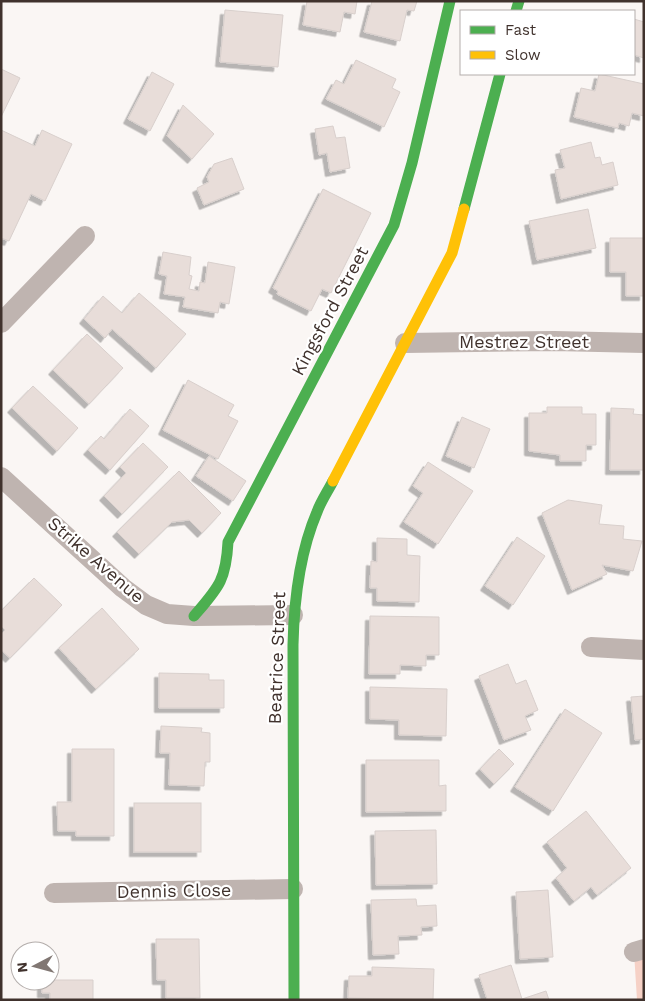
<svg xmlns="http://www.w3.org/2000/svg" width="645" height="1001" font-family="'Work Sans',sans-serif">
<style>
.green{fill:#f6d1c6}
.building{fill:#e8ddd9;stroke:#d8cfcc;filter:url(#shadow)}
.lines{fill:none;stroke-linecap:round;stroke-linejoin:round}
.street{stroke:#bfb4b0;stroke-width:20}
.fast{stroke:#4caf50;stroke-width:11}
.slow{stroke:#ffc107;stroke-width:11}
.labels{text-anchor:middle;stroke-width:4.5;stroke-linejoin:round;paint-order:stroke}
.street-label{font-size:18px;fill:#40322d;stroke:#fff}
</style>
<defs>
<filter id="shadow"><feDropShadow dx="-4.5" dy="4.5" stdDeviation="0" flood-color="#0004"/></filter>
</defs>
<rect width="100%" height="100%" fill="#faf6f4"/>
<path class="green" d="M644,949V1000H637L634,952Z"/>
<g class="building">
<path d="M307,1H357L355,14L344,12L340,32L303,25Z"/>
<path d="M372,1H417L414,11L407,10L400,41L364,32Z"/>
<path d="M225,10L283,15L278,67L220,62Z"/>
<path d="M634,19L644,22V58L634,55Z"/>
<path d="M356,60L396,79L392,88L400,92L384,127L326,99L336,80L344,84Z"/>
<path d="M1,69L20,78L1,117Z"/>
<path d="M152,72L174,84L150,131L128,119Z"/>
<path d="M599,74L644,84V116L632,113L629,126L619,123L618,128L574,117L581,88L595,91Z"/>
<path d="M183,105L214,134L192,159L167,136Z"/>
<path d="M333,126L336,138L345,137L350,168L330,172L327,153L319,155L315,129Z"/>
<path d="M1,130L35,146L42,130L72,144L45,201L31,194L9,241L1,238Z"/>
<path d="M591,142L595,158L600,157L602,165L613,162L618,185L561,199L555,170L565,168L560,150Z"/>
<path d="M232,158L244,189L204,205L197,188L209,182L207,177L214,164Z"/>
<path d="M323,189L371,213L331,293L322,289L311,311L277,294L278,291L273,288Z"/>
<path d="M588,209L596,248L537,260L529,221Z"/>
<path d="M610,238H644V296H626V272H610Z"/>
<path d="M163,252L191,257L189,275L192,276L189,289L199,291L200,282L205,283L208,262L235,267L229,304L220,302L218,313L183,307L185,297L164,294L167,276L159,274Z"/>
<path d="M139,293L186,334L156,368L112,329L105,338L84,319L103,296L122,313Z"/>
<path d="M87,334L123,368L89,404L53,370Z"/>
<path d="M188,380L234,405L228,416L238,421L218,459L163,430Z"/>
<path d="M33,386L78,428L57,451L12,408Z"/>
<path d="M547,407H582V414H596V445H586V461H560V455L529,451V413H547Z"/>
<path d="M611,408L634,409L633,414L644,415V470H610Z"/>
<path d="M130,409L149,426L110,470L88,450L101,436L104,439Z"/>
<path d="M462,417L490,429L474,468L446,456Z"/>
<path d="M143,443L168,467L122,514L104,496L126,473L120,467Z"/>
<path d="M209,456L246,481L233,501L196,476Z"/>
<path d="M428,462L473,491L438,544L404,522L423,493L413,486Z"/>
<path d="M179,471L221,513L202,533L189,520L172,522L139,554L117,532Z"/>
<path d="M568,500L602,505L599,524L624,526L623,539L642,541L633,571L602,565L607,574L572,590L542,513Z"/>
<path d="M517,537L545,556L513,605L485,586Z"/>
<path d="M377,538L407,539V555L420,556L419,602L377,601V588H370L371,561L377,562Z"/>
<path d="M34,578L62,605L10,658L1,650V634L5,630L1,626V611Z"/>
<path d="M102,608L139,649L96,689L59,648Z"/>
<path d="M370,616L439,617V655H426V666L400,665V674H369Z"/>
<path d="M508,664L516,684L526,680L538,710L525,716L531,730L504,740L479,676Z"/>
<path d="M159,673L209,674V680H224V708H159Z"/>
<path d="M370,687L447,689L446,736L399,735V720L370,719Z"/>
<path d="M644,696V739L635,740L631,697Z"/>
<path d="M565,709L602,733L553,811L515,787Z"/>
<path d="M161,726L202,728L201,732L210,733V762H205L204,786L169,785L170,753H160Z"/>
<path d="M72,749H114V836H76V831H58L57,802H72Z"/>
<path d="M499,749L514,764L494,784L480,769Z"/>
<path d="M366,760H439V786L446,785V811L366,812Z"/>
<rect x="134" y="803" width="67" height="49"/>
<path d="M586,811L631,868L597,895L591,887L574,901L556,878L567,868L547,842Z"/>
<path d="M436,830L437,884L376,885L375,831Z"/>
<path d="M548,890L553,957L520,959L516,892Z"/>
<path d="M416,899L417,906L436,905L437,926L421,927L422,935L398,936L399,954L373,955L371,900Z"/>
<path d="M156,939H199L200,998H166V980H157Z"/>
<path d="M511,965L522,999L546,991L549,1000H485L487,999L479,975Z"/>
<path d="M372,967L434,969L433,1000L348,998L349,976H372Z"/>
<path d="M50,980H93V1000H50V993H42V981Z"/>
</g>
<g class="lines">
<g class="street">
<path d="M1,323L85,236"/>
<path d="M405,343L554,341L644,343"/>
<path d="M1,477L123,588L146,605L167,614L194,616L293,615"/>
<path d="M591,647L644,650"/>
<path d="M54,893L293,889"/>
<path d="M634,952L644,949"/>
</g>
<g class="fast">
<path d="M516,11L519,1"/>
<path d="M464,209L500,74"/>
<path d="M194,616C218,588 226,581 228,542L394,225L412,163L450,1"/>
<path d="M294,1000L293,645C294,600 299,554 317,512C321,501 328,491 333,481"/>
</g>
<path class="slow" d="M333,481L452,253L464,209"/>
</g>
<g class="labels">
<g class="street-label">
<text transform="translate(330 311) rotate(-62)" y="6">Kingsford Street</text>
<text x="524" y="348">Mestrez Street</text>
<text transform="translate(96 560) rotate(41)" y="6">Strike Avenue</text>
<text transform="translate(277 658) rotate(-88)" y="6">Beatrice Street</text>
<text transform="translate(174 891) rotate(-1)" y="6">Dennis Close</text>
</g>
</g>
<rect width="645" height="1001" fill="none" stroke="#40322d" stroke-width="5"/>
<rect x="460" y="10" width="175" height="65" fill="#ffffff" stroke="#b3adab"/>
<rect x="470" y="26" width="25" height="8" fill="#4caf50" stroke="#b3adab"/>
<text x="505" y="35" font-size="15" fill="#40322d">Fast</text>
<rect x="470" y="51" width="25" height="8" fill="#ffc107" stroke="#b3adab"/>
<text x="505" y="60" font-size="15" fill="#40322d">Slow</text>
<g transform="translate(35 966) rotate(264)"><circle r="24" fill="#ffffff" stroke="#b3adab"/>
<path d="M0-4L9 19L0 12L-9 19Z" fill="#817773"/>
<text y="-8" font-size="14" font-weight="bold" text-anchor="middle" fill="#40322d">N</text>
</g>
</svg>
